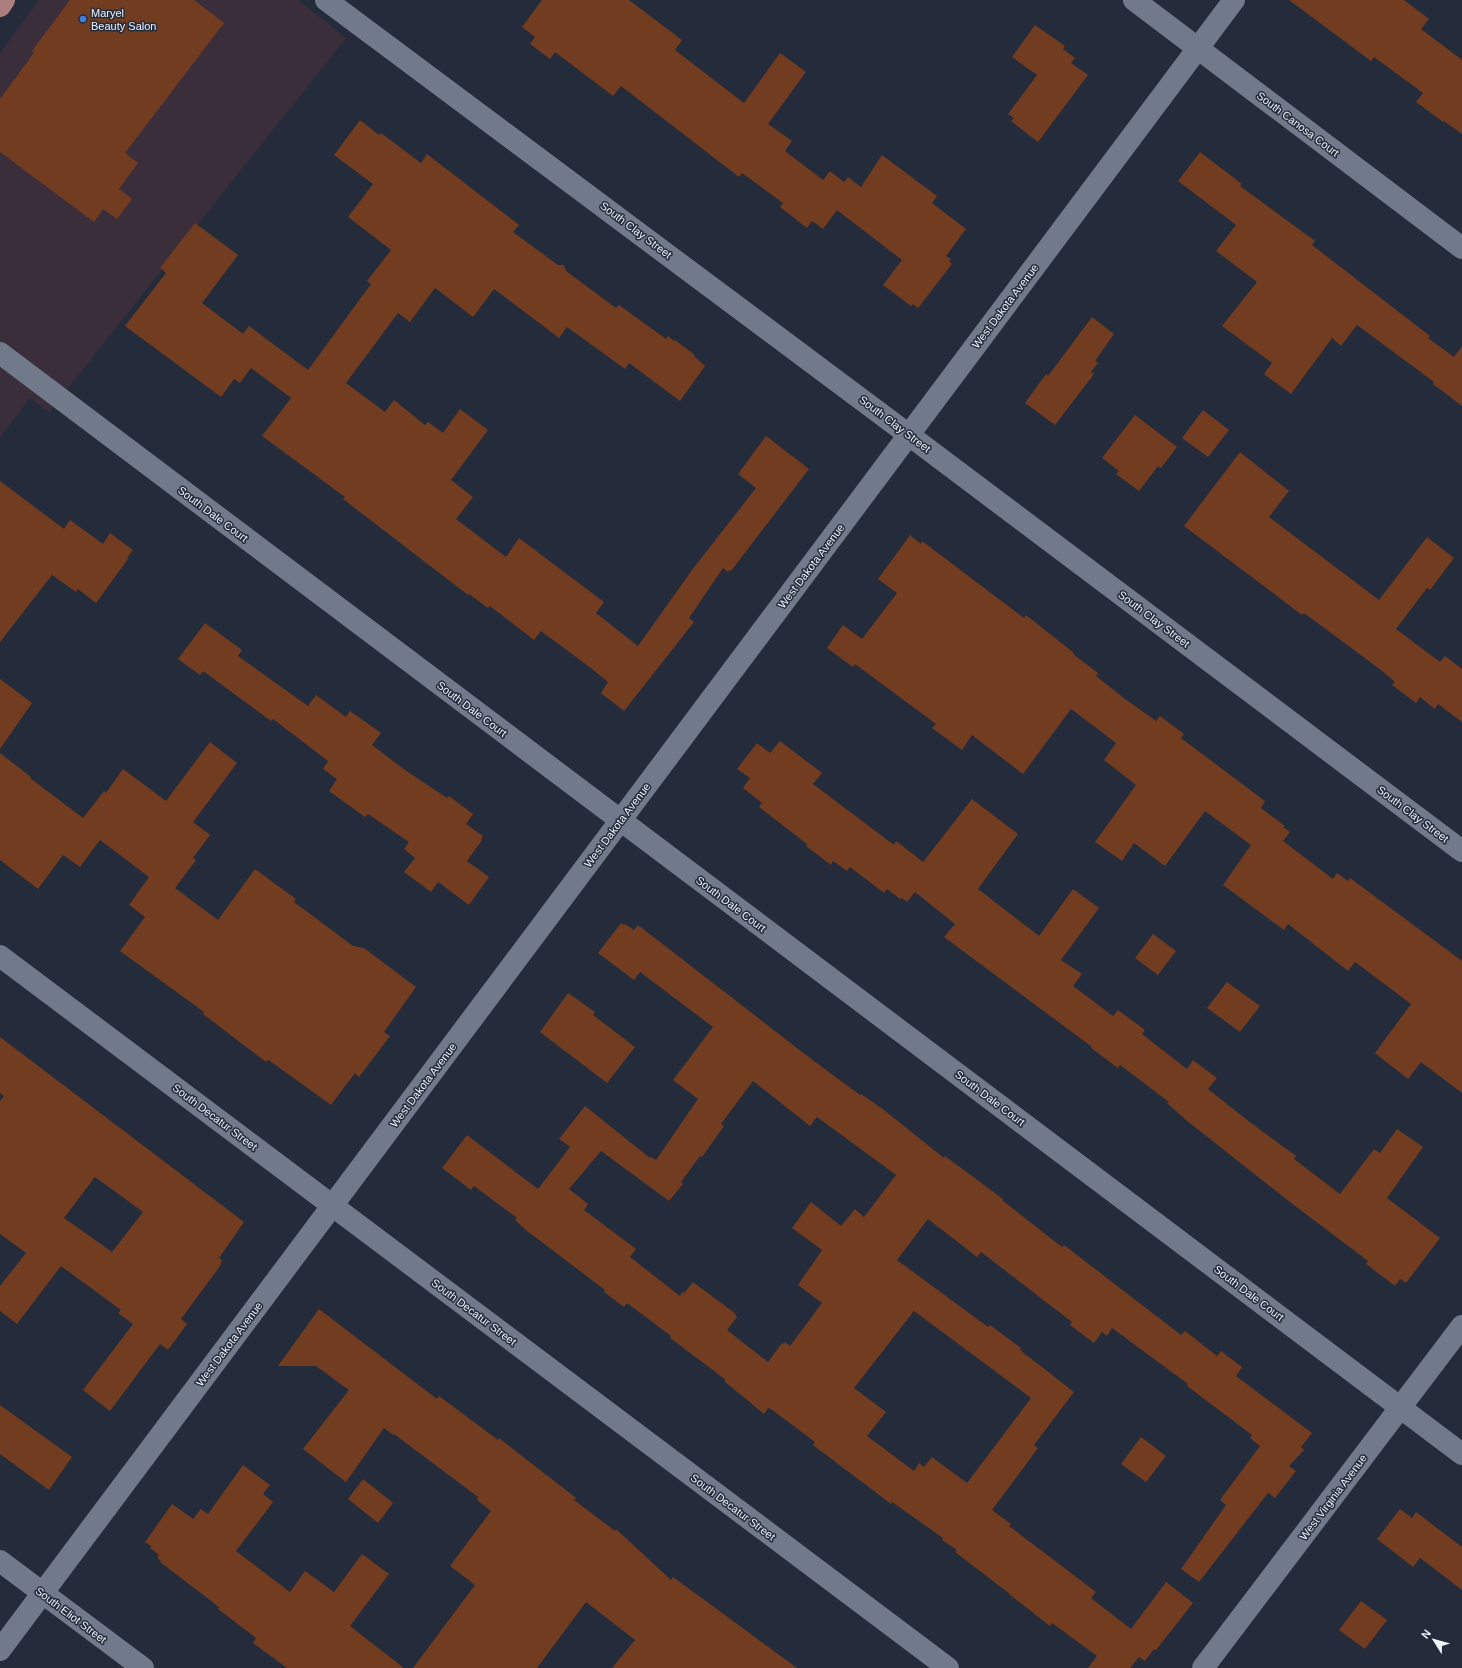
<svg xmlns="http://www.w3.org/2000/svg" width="1462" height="1668" font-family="Arial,sans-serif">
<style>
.commercial{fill:#3b2e3b}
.building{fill:#723c21;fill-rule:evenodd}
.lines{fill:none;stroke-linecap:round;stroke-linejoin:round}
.street{stroke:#717a8b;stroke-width:22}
.primary{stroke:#ac7e7d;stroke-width:22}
.shop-dot{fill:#3f7fe0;stroke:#242b3a;stroke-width:1.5}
.labels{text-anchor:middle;stroke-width:3;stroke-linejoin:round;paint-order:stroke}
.poi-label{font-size:11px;fill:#f0f5fe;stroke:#242b3a;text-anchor:start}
.street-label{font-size:11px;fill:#f0f5fe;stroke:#242b3a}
</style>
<rect width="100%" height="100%" fill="#242b3a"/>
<path class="commercial" d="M39,0H298L346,38L49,412L30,398L0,437V53Z"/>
<g class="building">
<path d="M70,0H194L224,23L125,153L138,163L119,189L132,199L117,219L103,209L94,222L0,152V99L34,53L32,51Z"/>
<path d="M542,0H629L682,40L675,50L744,103L780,53L806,72L768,124L792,141L785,151L823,180L830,171L844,182L848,177L861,187L882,155L937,196L932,203L966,229L946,256L951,259L949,261L952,264L918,308L913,304L911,306L883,285L902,260L837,210L823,229L812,221L807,228L780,207L783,203L742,173L739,177L621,86L613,96L555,52L550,59L530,44L535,37L522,27Z"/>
<path d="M1289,0H1404L1429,19L1421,29L1462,60V134L1444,121L1443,122L1416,102L1423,93L1374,57L1371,61Z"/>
<path d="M1035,25L1065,46L1063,49L1075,58L1071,63L1088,75L1038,142L1011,121L1014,118L1008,114L1037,75L1012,57Z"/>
<path d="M360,120L379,135L381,133L421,163L427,154L519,225L513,232L558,265H564L566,271L616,308L619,305L666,339L668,336L674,341L675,340L695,355L694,356L705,366L680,401L629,363L625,369L567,327L559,338L494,289L473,317L435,288L410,322L398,313L346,383L385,412L394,400L425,425L428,422L443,433L460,409L488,430L451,480L473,497L456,519L506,557L519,538L604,602L596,613L638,646L692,570L756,488L738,474L766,436L809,469L731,571L729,570L728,572L723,568L689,618L694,622L624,711L601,693L608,682L592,669L541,631L534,640L490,606L488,608L469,594L468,595L343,499L345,497L262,436L291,398L251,368L240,383L234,379L221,397L125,326L166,273L160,268L195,223L238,255L202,303L243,334L249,326L308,370L371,284L367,281L391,250L348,217L373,184L334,155Z"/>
<path d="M1200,152L1242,184L1240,186L1315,241L1312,245L1430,336L1428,338L1454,357L1462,346V406L1433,384L1434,382L1357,325L1341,346L1332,338L1291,394L1264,374L1272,363L1222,326L1257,282L1216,251L1236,225L1178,181Z"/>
<path d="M1092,317L1114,334L1095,361L1098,363L1091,372L1094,374L1055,425L1025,403L1046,374L1048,376Z"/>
<path d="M1203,410L1229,430L1208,457L1182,438Z"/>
<path d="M1135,415L1177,447L1161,468L1158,466L1139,491L1116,474L1119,471L1102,458Z"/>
<path d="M1240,452L1289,491L1269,517L1379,600L1427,537L1454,558L1430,590L1427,588L1396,629L1440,662L1445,656L1462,669V722L1438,704L1435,709L1420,697L1416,703L1392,685L1395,682L1381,670L1304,613L1302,615L1184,526Z"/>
<path d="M0,481L64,529L70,520L103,544L110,533L133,550L127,558L128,559L96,603L78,589L76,592L52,575L0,642Z"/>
<path d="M910,535L921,544L922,541L1024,618L1026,615L1074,653L1073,654L1098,673L1096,676L1125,699L1156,721L1160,716L1184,734L1181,738L1265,801L1261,808L1285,826L1283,827L1290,832L1283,841L1333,879L1337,873L1348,881L1350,878L1462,961V1093L1421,1062L1408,1079L1375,1053L1411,1004L1355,962L1348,971L1288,924L1284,930L1223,885L1251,845L1205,811L1165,866L1134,843L1122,861L1095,842L1136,785L1104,760L1116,743L1071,709L1023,774L972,735L962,750L932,728L936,724L855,664L853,667L827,648L843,625L862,639L897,593L878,579Z"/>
<path d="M205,623L242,650L238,656L308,706L316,695L346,717L350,711L381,733L372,745L405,770L447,798L449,796L473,814L466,824L483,836L481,839L482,840L467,861L489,877L469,905L438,882L431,892L404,872L415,858L404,849L409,842L368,814L365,817L329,791L337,779L323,769L328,761L273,719L271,721L203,671L200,675L178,659Z"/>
<path d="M0,679L32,703L0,749Z"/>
<path d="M780,741L822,773L813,784L894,845L896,841L923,862L972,799L1018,834L978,889L1039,936L1073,889L1099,908L1061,960L1082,974L1073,986L1113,1016L1118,1010L1145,1030L1142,1034L1187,1069L1193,1060L1217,1078L1208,1089L1251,1123L1296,1156L1294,1159L1340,1194L1374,1149L1380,1153L1397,1129L1423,1147L1387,1198L1440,1238L1406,1283L1400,1279L1395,1286L1366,1264L1368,1261L1286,1199L1186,1120L1167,1103L1169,1102L1120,1065L1118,1068L1091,1048L1092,1047L944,937L955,924L915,892L907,902L902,898L900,899L887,889L884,893L850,867L847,871L833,861L831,865L806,846L807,844L759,807L762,803L743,788L750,778L737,769L757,743L770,753Z"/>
<path d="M210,742L237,763L193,822L210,835L193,858L196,860L175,888L218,920L255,869L296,899L294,902L353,946L364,948L416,987L384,1032L390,1036L359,1077L355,1073L331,1105L270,1061L268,1060L266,1062L203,1014L204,1012L120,951L145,917L129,905L149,877L100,840L80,867L63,855L38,889L0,860V753L31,777L30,778L83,818L104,791L106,793L123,769L166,801Z"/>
<path d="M621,923L624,925L625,924L634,930L638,925L810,1058L860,1095L861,1094L884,1110L944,1158L945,1156L1003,1199L1002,1200L1062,1247L1064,1245L1181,1335L1185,1331L1217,1356L1221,1351L1242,1367L1236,1376L1312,1433L1301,1447L1304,1450L1289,1466L1296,1471L1275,1498L1268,1493L1199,1582L1181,1569L1226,1505L1220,1500L1260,1446L1250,1438L1252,1435L1187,1386L1188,1384L1112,1328L1107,1336L1102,1332L1094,1343L1070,1325L1072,1322L981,1252L977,1257L928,1219L897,1260L988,1327L990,1325L1021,1348L1020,1350L1074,1392L1034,1445L1038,1448L992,1510L1011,1524L1009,1526L1096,1592L1091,1598L1131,1629L1166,1582L1193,1603L1156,1650L1154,1649L1145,1661L1139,1657L1130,1668H1088L1097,1656L1052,1623L1050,1626L1009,1594H1010L955,1552L957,1550L942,1540L943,1538L892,1502L891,1504L813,1445L815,1442L771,1409L768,1408L764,1414L724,1381L726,1380L670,1338L671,1336L627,1303L624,1307L604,1292L605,1290L527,1231L515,1220L517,1218L474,1186L471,1190L442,1168L467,1135L538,1189L570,1147L559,1139L585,1106L650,1158L651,1157L656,1160L698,1099L673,1080L713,1027L640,972L634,980L598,953ZM753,1081L810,1126L817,1117L896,1175L864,1217L855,1209L841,1226L811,1202L792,1228L822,1250L798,1285L822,1303L790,1346L785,1342L784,1344L782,1343L768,1362L727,1330L737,1317L735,1315L736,1314L693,1282L684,1293L682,1292L680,1296L630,1257L636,1249L584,1210L588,1204L569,1189L601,1151L669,1201L683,1184L681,1182L700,1156L702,1157L724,1126L721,1124ZM914,1311L1031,1398L967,1483L932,1457L924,1467L919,1463L914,1471L867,1436L886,1412L854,1388Z"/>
<path d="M1153,934L1176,951L1158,975L1135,958Z"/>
<path d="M1227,982L1260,1006L1240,1032L1207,1008Z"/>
<path d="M568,993L595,1012L593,1015L635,1047L607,1083L540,1032Z"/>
<path d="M0,1037L244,1222L219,1258L222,1260L220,1266L181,1319L187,1324L168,1350L160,1344L110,1411L83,1390L133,1324L118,1313L121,1310L61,1266L17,1324L0,1311V1286L26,1253L0,1234V1101L4,1096L0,1093ZM95,1177L143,1212L112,1252L64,1218Z"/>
<path d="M319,1309L437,1399L439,1396L498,1440L499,1438L576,1498L574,1500L615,1531L616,1529L671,1580L673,1577L797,1668H612L635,1640L586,1602L537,1668H413L475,1585L450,1566L491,1511L477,1500L478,1497L394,1434L393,1435L384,1428L346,1482L303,1449L349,1390L316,1366H278Z"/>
<path d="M0,1405L72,1457L49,1490L0,1454Z"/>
<path d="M1141,1437L1166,1456L1146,1482L1121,1464Z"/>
<path d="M243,1465L270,1485L263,1494L273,1502L236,1551L290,1592L305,1571L334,1592L362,1554L389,1574L350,1626L404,1668H287L253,1643L256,1638L218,1609L219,1607L160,1562L161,1561L157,1558L159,1555L150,1548L151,1546L145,1542L172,1504L193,1519L201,1509L208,1514Z"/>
<path d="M363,1479L393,1503L378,1523L348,1499Z"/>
<path d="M1400,1509L1412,1518L1416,1512L1462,1547V1590L1420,1558L1413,1567L1377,1539Z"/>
<path d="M1361,1601L1387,1620L1365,1649L1339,1630Z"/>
</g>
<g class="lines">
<g class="street">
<path d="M326,0L909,435L1462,851"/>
<path d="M1134,0L1462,248"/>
<path d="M0,353L1462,1454"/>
<path d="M0,956L948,1668"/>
<path d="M0,1561L143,1668"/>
<path d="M0,1650L1234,0"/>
<path d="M1203,1668L1462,1326"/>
</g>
<path class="primary" d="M0,6L4,0"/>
</g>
<circle class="shop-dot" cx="83" cy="19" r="4"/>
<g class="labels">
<g class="poi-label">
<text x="91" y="17">Maryel<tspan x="91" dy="13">Beauty Salon</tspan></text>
</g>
<g class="street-label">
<text transform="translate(1298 124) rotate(37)" y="4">South Canosa Court</text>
<text transform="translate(636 230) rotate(37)" y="4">South Clay Street</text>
<text transform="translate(1005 306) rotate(-53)" y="4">West Dakota Avenue</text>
<text transform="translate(895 424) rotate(37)" y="4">South Clay Street</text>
<text transform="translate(213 514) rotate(37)" y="4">South Dale Court</text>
<text transform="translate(811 566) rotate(-53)" y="4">West Dakota Avenue</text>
<text transform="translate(1154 619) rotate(37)" y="4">South Clay Street</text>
<text transform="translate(472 709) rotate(37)" y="4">South Dale Court</text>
<text transform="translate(1413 814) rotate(37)" y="4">South Clay Street</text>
<text transform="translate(617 825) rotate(-53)" y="4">West Dakota Avenue</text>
<text transform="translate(731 904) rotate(37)" y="4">South Dale Court</text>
<text transform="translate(423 1085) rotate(-53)" y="4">West Dakota Avenue</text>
<text transform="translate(990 1098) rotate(37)" y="4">South Dale Court</text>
<text transform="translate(215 1117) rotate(37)" y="4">South Decatur Street</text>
<text transform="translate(1249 1293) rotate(37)" y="4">South Dale Court</text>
<text transform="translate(474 1312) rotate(37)" y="4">South Decatur Street</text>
<text transform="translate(229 1344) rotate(-53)" y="4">West Dakota Avenue</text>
<text transform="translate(1333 1497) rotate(-53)" y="4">West Virginia Avenue</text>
<text transform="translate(733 1507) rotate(37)" y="4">South Decatur Street</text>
<text transform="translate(71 1615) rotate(37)" y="4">South Eliot Street</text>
</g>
</g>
<g transform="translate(1434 1640) rotate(307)" stroke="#242b3a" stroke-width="3" paint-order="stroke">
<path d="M0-3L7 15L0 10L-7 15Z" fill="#f0f5fe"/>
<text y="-6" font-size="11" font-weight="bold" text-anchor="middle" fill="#f0f5fe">N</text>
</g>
</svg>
